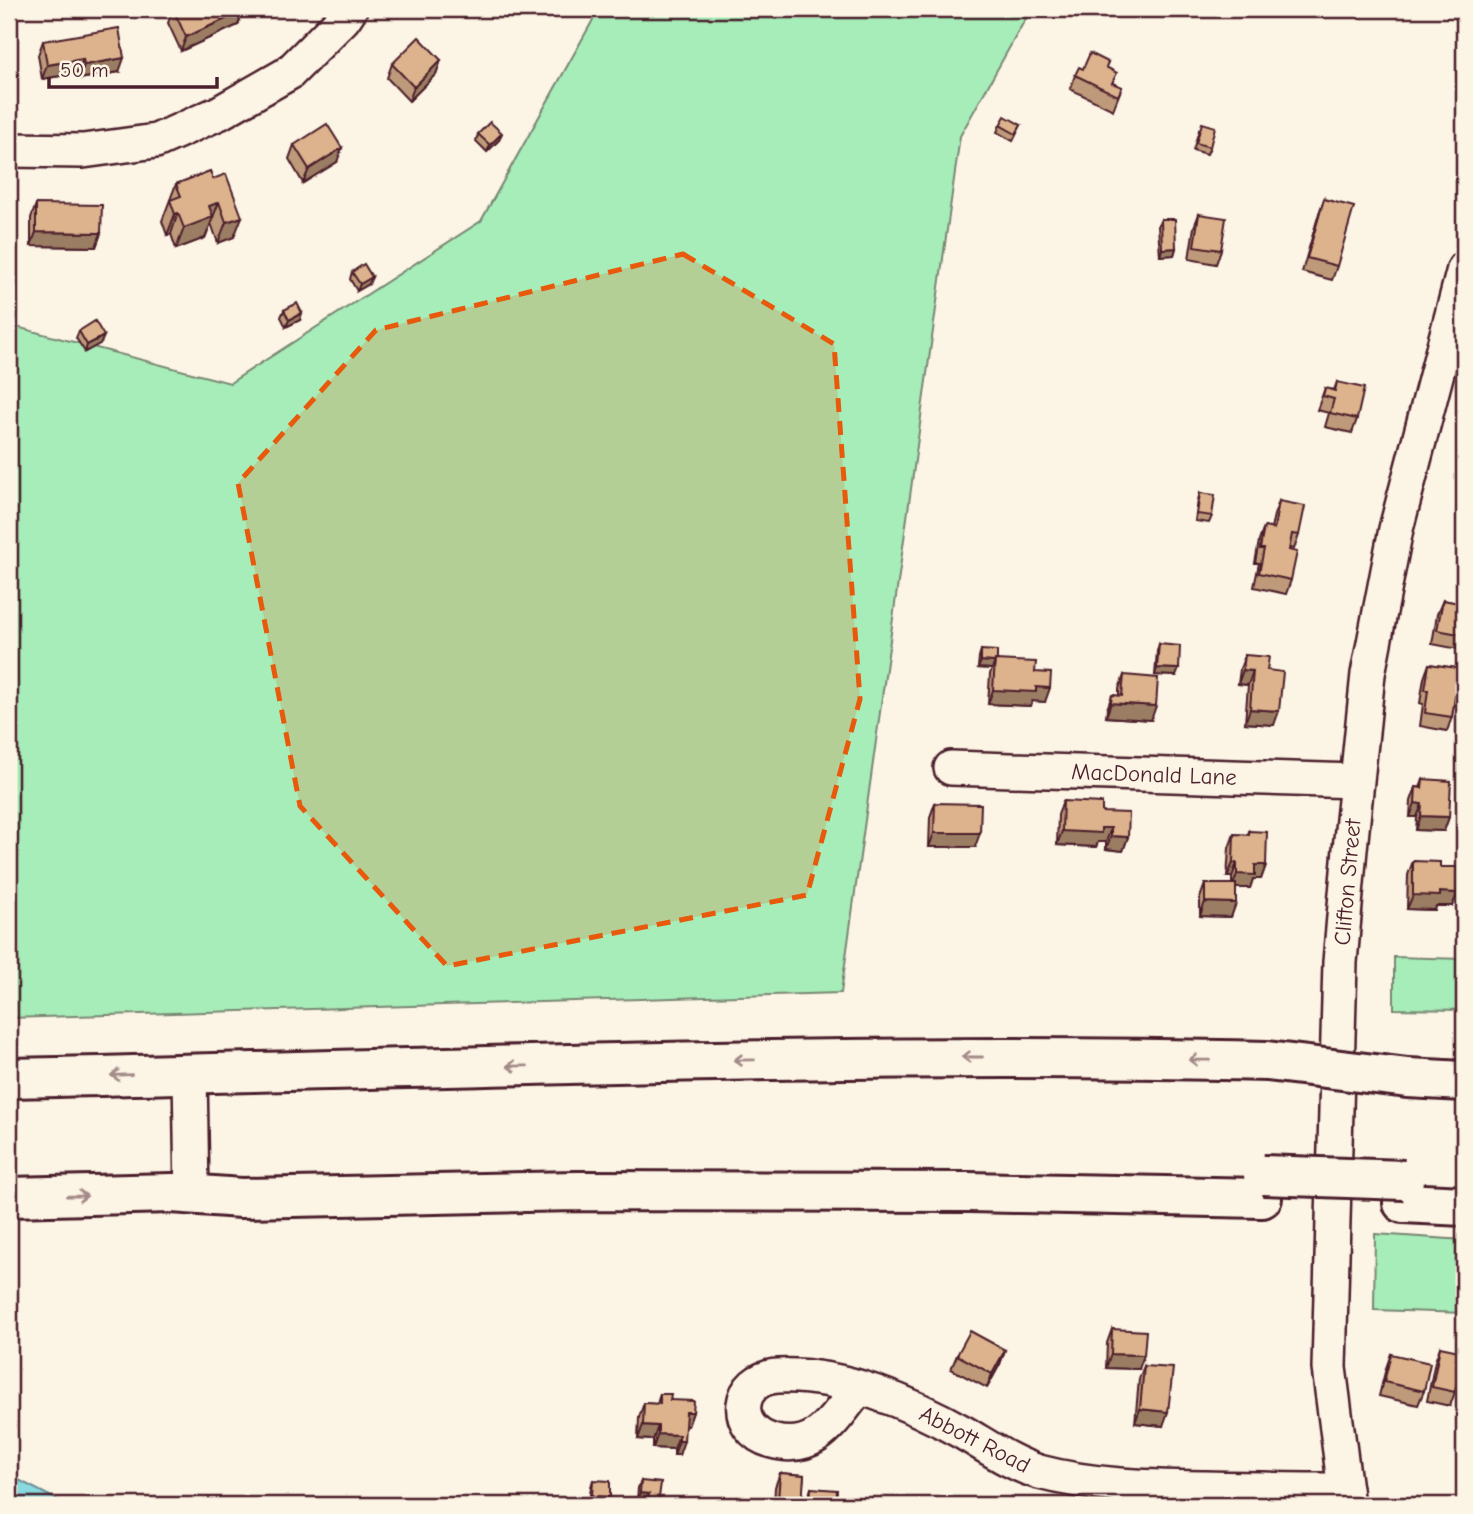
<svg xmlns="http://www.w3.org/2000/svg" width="1473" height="1514" font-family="'Comic Neue',sans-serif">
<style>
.green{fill:#a7edb9;stroke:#788672;stroke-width:2}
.water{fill:#88dadf;stroke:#6f8f97;stroke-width:2}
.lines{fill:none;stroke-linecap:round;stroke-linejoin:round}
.minor-casing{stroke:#4a1f2b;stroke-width:38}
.highway-casing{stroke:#4a1f2b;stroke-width:44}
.minor{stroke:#fcf5e5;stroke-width:33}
.highway{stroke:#fcf5e5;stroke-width:38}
.highway-bridge-casing{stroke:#4a1f2b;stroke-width:44;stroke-linecap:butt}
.highway-bridge{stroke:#fcf5e5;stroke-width:38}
.wall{fill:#be9a7a;stroke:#4a1f2b;stroke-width:2}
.shaded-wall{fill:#9b7d63;stroke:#4a1f2b;stroke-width:2}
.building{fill:#ddb38e;stroke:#4a1f2b;stroke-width:2}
.oneway{stroke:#a38a88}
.marked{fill:#e8590c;fill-opacity:0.2;stroke:#e8590c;stroke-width:5;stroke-dasharray:14 9;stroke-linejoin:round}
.labels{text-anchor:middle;stroke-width:5;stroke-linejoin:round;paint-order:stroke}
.street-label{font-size:23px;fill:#4a1f2b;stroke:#fcf5e5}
</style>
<rect width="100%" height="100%" fill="#fcf5e5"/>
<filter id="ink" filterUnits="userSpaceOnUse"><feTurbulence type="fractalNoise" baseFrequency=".0143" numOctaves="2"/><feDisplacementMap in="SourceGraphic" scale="14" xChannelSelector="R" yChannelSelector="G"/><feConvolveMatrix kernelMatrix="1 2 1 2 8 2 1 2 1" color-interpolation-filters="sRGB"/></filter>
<g filter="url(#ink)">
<g class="green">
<path d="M599,9H1031L960,136L841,993L9,1018V325L230,383L481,221Z"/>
<path d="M1394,957L1464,959V1010L1394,1009Z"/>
<path d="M1375,1234L1464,1240V1313L1374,1310Z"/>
</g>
<path class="water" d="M9,1475L67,1505H9Z"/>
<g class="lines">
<g class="minor-casing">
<g id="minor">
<path d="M9,150L83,151L156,141L219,113L289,73L344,18L350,9"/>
<path d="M951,768L1356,781"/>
<path d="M190,1073L192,1195"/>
<path d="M859,1388C834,1418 817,1454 772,1441C730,1429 737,1378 778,1376C840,1373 911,1403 964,1433C988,1447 1012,1464 1039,1472C1092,1486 1147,1487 1202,1488C1250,1489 1297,1490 1345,1490"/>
<path d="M1347,1505L1329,1368L1340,962L1350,849L1368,674L1396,529L1464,269"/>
</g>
</g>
<g class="highway-casing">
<g id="highway">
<path d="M9,1078C428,1069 848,1051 1267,1061"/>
<path d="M1408,1078L1464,1081"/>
<path d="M9,1197L172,1193L241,1198L577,1191L969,1192L1262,1198"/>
<path d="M1403,1203L1464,1206"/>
</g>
</g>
<use href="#minor" class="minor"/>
<use href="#highway" class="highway"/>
<g class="highway-bridge-casing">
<g id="highway-bridge">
<path d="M1267,1061L1408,1078"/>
<path d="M1263,1175L1404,1180"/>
</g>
</g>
<use href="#highway-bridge" class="highway-bridge"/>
</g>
<g class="wall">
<path d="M173,9L243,11L238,25L181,51L168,23Z"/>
<path d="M43,41L119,72L79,79L78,73L42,79L38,55Z"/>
<path d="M441,60L436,74L409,101L387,78L392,64Z"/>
<path d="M1108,62L1106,67L1113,83L1122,87L1113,110L1070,89L1075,75L1083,69Z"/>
<path d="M1000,125H1021L1013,141L997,132Z"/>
<path d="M1199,130L1210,147L1207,154L1193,150Z"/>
<path d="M478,134L499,140L487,152L476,141Z"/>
<path d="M294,145L337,162L303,183L289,159Z"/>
<path d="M210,171L234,237L218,243L211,223L205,238L176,249L171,234L167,235L162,221L176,184Z"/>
<path d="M1324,199L1337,266L1332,280L1302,272L1319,213Z"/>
<path d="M36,204L101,233L96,247L31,246V218Z"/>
<path d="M1199,214L1221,250L1216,264L1189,259L1194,227Z"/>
<path d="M1161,219L1176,248L1174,255L1160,256L1158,226Z"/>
<path d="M352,272L369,284L357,291L350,279Z"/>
<path d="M284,310L300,320L286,327L281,317Z"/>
<path d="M79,331L101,343L85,352L76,338Z"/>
<path d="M1337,382L1357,419L1352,433L1325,427L1329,413L1317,410L1325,388L1334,390Z"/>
<path d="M1200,493L1212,516L1209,523L1195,521L1198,500Z"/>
<path d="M1279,501L1299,535L1294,549L1289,548L1291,580L1286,594L1254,587L1259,563H1255L1259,541L1264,527L1271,528L1274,515Z"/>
<path d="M1443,600L1464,604V650L1432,644L1437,614Z"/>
<path d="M1159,644L1176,676L1155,675L1157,651Z"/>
<path d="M981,650L997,660L1035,672L1045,702L1032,701L1031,706L988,704L990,674L992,669L978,668L979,657Z"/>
<path d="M1245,655L1267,670L1274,725L1245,723L1248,685L1238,684L1240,669Z"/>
<path d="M1429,664L1464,669V707L1454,705L1452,717L1447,731L1420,726L1423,704L1420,703L1424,678Z"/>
<path d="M1124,675L1151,720L1106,717L1107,709L1112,695L1119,696V689Z"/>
<path d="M1423,779L1449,817L1444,831L1416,830L1417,817H1410L1411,801L1416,787L1420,788Z"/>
<path d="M1063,801L1102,812L1128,837L1123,851L1106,849V842H1098L1096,847L1057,845L1058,815Z"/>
<path d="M935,803L975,847H929L930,817Z"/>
<path d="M1249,831L1266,865L1261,879H1253L1250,888H1236V903L1231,917L1200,916V898L1205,884H1232V877H1227L1229,848L1234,834L1248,835Z"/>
<path d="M1413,861L1440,867L1458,893L1452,906H1436L1435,910L1407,909L1408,875Z"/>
<path d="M1112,1329L1139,1369L1106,1368L1107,1343Z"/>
<path d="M1440,1347L1455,1392L1450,1406L1427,1401L1435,1361Z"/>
<path d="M1005,1350L1000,1364L987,1388L951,1369L957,1355Z"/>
<path d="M1391,1354L1424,1391L1418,1405L1379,1396L1386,1368Z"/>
<path d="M1144,1366L1163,1426L1135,1423L1139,1379Z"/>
<path d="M660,1394L693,1412L688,1426H685L679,1455H674V1449L653,1448V1440L638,1439L639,1417L644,1403L657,1404Z"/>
<path d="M780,1473L804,1475L801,1505H774L775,1487Z"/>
<path d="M593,1480L610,1497L607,1504L589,1503L591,1487Z"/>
<path d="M641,1481L658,1505H646V1501L637,1500L638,1488Z"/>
<path d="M811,1488L836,1505H806Z"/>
</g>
<g class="shaded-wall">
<path d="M243,11L238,25L181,51L186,37Z"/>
<path d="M124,58L119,72L79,79L84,65Z"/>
<path d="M83,59L78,73L42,79L47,65Z"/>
<path d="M441,60L436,74L409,101L414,87Z"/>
<path d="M502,133L499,140L487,152L490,145Z"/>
<path d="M342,148L337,162L303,183L309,169Z"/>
<path d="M219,202L205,238L176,249L184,228L209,206Z"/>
<path d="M178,213L171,234L167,235L175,214Z"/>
<path d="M242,217L234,237L218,243L226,222Z"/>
<path d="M36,232L101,233L96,247L31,246Z"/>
<path d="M1176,248L1174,255L1160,256L1162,249Z"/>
<path d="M372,277L369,284L357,291L360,284Z"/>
<path d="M302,313L300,320L286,327L289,320Z"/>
<path d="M104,336L101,343L85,352L87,345Z"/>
<path d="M981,661L995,662L992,669L978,668Z"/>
<path d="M1157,668L1179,669L1176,676L1155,675Z"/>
<path d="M1243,670L1253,671L1248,685L1238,684Z"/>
<path d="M1036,687L1050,688L1045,702L1032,701L1031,706L988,704L993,690Z"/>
<path d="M1111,703L1156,706L1151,720L1106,717Z"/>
<path d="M1250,709L1279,711L1274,725L1245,723Z"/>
<path d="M1415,803L1422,804L1417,817H1410Z"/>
<path d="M1421,816L1449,817L1444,831L1416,830Z"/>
<path d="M1101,828H1111L1106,842H1098L1096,847L1057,845L1062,831Z"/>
<path d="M934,833H980L975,847H929Z"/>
<path d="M1111,836L1128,837L1123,851L1106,849Z"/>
<path d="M1233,863H1237L1232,877H1227Z"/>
<path d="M1255,865H1266L1261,879H1253L1250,888H1232L1237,874Z"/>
<path d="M1440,892L1458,893L1452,906H1436L1435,910L1407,909L1413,895Z"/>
<path d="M1205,902L1236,903L1231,917L1200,916Z"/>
<path d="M1005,1350L1000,1364L987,1388L992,1374Z"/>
<path d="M1111,1354L1144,1355L1139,1369L1106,1368Z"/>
<path d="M1140,1409L1168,1412L1163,1426L1135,1423Z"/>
<path d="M686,1412H693L688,1426H681Z"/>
<path d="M643,1425L658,1426L653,1440L638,1439Z"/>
<path d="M658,1434L679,1435L674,1449L653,1448Z"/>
<path d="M679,1441H684L679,1455H674Z"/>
<path d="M640,1493L649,1494L646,1501L637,1500Z"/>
<path d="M592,1496L610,1497L607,1504L589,1503Z"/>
<path d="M778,1502L802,1505H777Z"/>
</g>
<g class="building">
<path d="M173,9H242L243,11L186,37Z"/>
<path d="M119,28L124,58L84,65L83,59L47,65L43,41Z"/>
<path d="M419,37L441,60L414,87L392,64Z"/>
<path d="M1090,53L1108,62L1106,67L1117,73L1112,83L1122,87L1118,96L1075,75L1079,67L1083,69Z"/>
<path d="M1005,116L1021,125L1016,134L1000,125Z"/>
<path d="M490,122L502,133L490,145L478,134Z"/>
<path d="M1202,123L1215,127L1210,147L1196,143Z"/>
<path d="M327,124L342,148L309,169L294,145Z"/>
<path d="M210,171L213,179L226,174L242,217L226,222L219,202L209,206L213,217L184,228L178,213L175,214L170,200L181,196L176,184Z"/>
<path d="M1324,199L1354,207L1337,266L1307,258Z"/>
<path d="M36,204L102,205L101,233L36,232Z"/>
<path d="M1199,214L1226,218L1221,250L1194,246Z"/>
<path d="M1161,219H1175L1176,248L1162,249Z"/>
<path d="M364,264L372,277L360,284L352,272Z"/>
<path d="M297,303L302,313L289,320L284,310Z"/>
<path d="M95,321L104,336L87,345L79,331Z"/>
<path d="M1337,382L1364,388L1357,419L1330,413L1334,399L1323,396L1325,388L1335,391Z"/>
<path d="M1200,493L1215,495L1212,516L1197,514Z"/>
<path d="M1279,501L1305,506L1299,535L1292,534L1289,550L1297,552L1291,580L1259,573L1264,549H1260L1264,527L1274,529Z"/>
<path d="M1443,600L1464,604V635L1437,630Z"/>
<path d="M1159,644L1180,646L1179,669L1157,668Z"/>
<path d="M981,650L997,651V660H995V662L981,661Z"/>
<path d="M1245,655L1269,657L1267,670L1283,672L1279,711L1250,709L1253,671L1243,670Z"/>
<path d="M995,660L1036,662L1035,672L1051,673L1050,688L1036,687V692L993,690Z"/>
<path d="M1429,664L1464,669V692L1456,690L1452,717L1425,713L1428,690H1425Z"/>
<path d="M1124,675L1158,678L1156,706L1111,703L1112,695L1122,696Z"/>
<path d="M1423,779L1451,781L1449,817L1421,816L1422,804L1415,803L1416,787L1422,788Z"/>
<path d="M1063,801L1102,803V812L1129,813L1128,837L1111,836V828H1101V833L1062,831Z"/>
<path d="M935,803L981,804L980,833H934Z"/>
<path d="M1249,831L1267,832L1266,865H1255V875L1237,874V863H1233L1234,834L1249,835Z"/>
<path d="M1413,861L1440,862V867H1458V893L1440,892V896L1413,895Z"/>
<path d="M1205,884H1236V903L1205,902Z"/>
<path d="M1112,1329L1146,1331L1144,1355L1111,1354Z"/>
<path d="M970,1331L1005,1350L992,1374L957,1355Z"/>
<path d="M1440,1347L1464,1352L1455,1392L1432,1387Z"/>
<path d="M1391,1354L1430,1363L1424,1391L1384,1382Z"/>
<path d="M1144,1366L1173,1368L1168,1412L1140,1409Z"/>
<path d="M660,1394H671L670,1400L694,1401L693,1412H686L684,1441H679V1435L658,1434V1426L643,1425L644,1403L660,1404Z"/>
<path d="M780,1473L804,1475L802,1505L778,1502Z"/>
<path d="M593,1480L610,1481V1497L592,1496Z"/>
<path d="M641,1481L661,1483L658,1505H647L649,1494L640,1493Z"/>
<path d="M811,1488L837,1490L836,1505H810Z"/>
</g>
<defs><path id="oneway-shaft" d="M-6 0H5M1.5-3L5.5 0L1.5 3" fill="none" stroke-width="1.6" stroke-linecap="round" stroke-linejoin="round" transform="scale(1.75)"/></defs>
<g class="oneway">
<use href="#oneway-shaft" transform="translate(972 1057) rotate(-180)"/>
<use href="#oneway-shaft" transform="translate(744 1060) rotate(179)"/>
<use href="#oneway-shaft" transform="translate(1199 1060) rotate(-179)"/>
<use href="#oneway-shaft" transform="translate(517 1066) rotate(179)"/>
<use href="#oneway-shaft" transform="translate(121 1075) rotate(178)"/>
<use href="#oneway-shaft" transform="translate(77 1196) rotate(-1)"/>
</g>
</g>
<path class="marked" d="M683,254L834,344L860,699L807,895L447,966L300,806L238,483L376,330Z"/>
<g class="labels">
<g class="street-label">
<text transform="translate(1154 774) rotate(2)" y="8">MacDonald Lane</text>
<text transform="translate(1347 882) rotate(-85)" y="8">Clifton Street</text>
<text transform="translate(975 1439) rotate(27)" y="8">Abbott Road</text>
</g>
</g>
<rect width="1473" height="1514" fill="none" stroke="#fcf5e5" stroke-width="35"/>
<rect x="18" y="18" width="1438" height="1479" fill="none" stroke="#4a1f2b" stroke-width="2.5" filter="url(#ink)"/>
<path d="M49 77v10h168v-10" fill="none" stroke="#4a1f2b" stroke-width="3.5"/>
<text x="60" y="77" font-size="21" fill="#4a1f2b" stroke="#fcf5e5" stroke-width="5" paint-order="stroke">50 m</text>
</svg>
